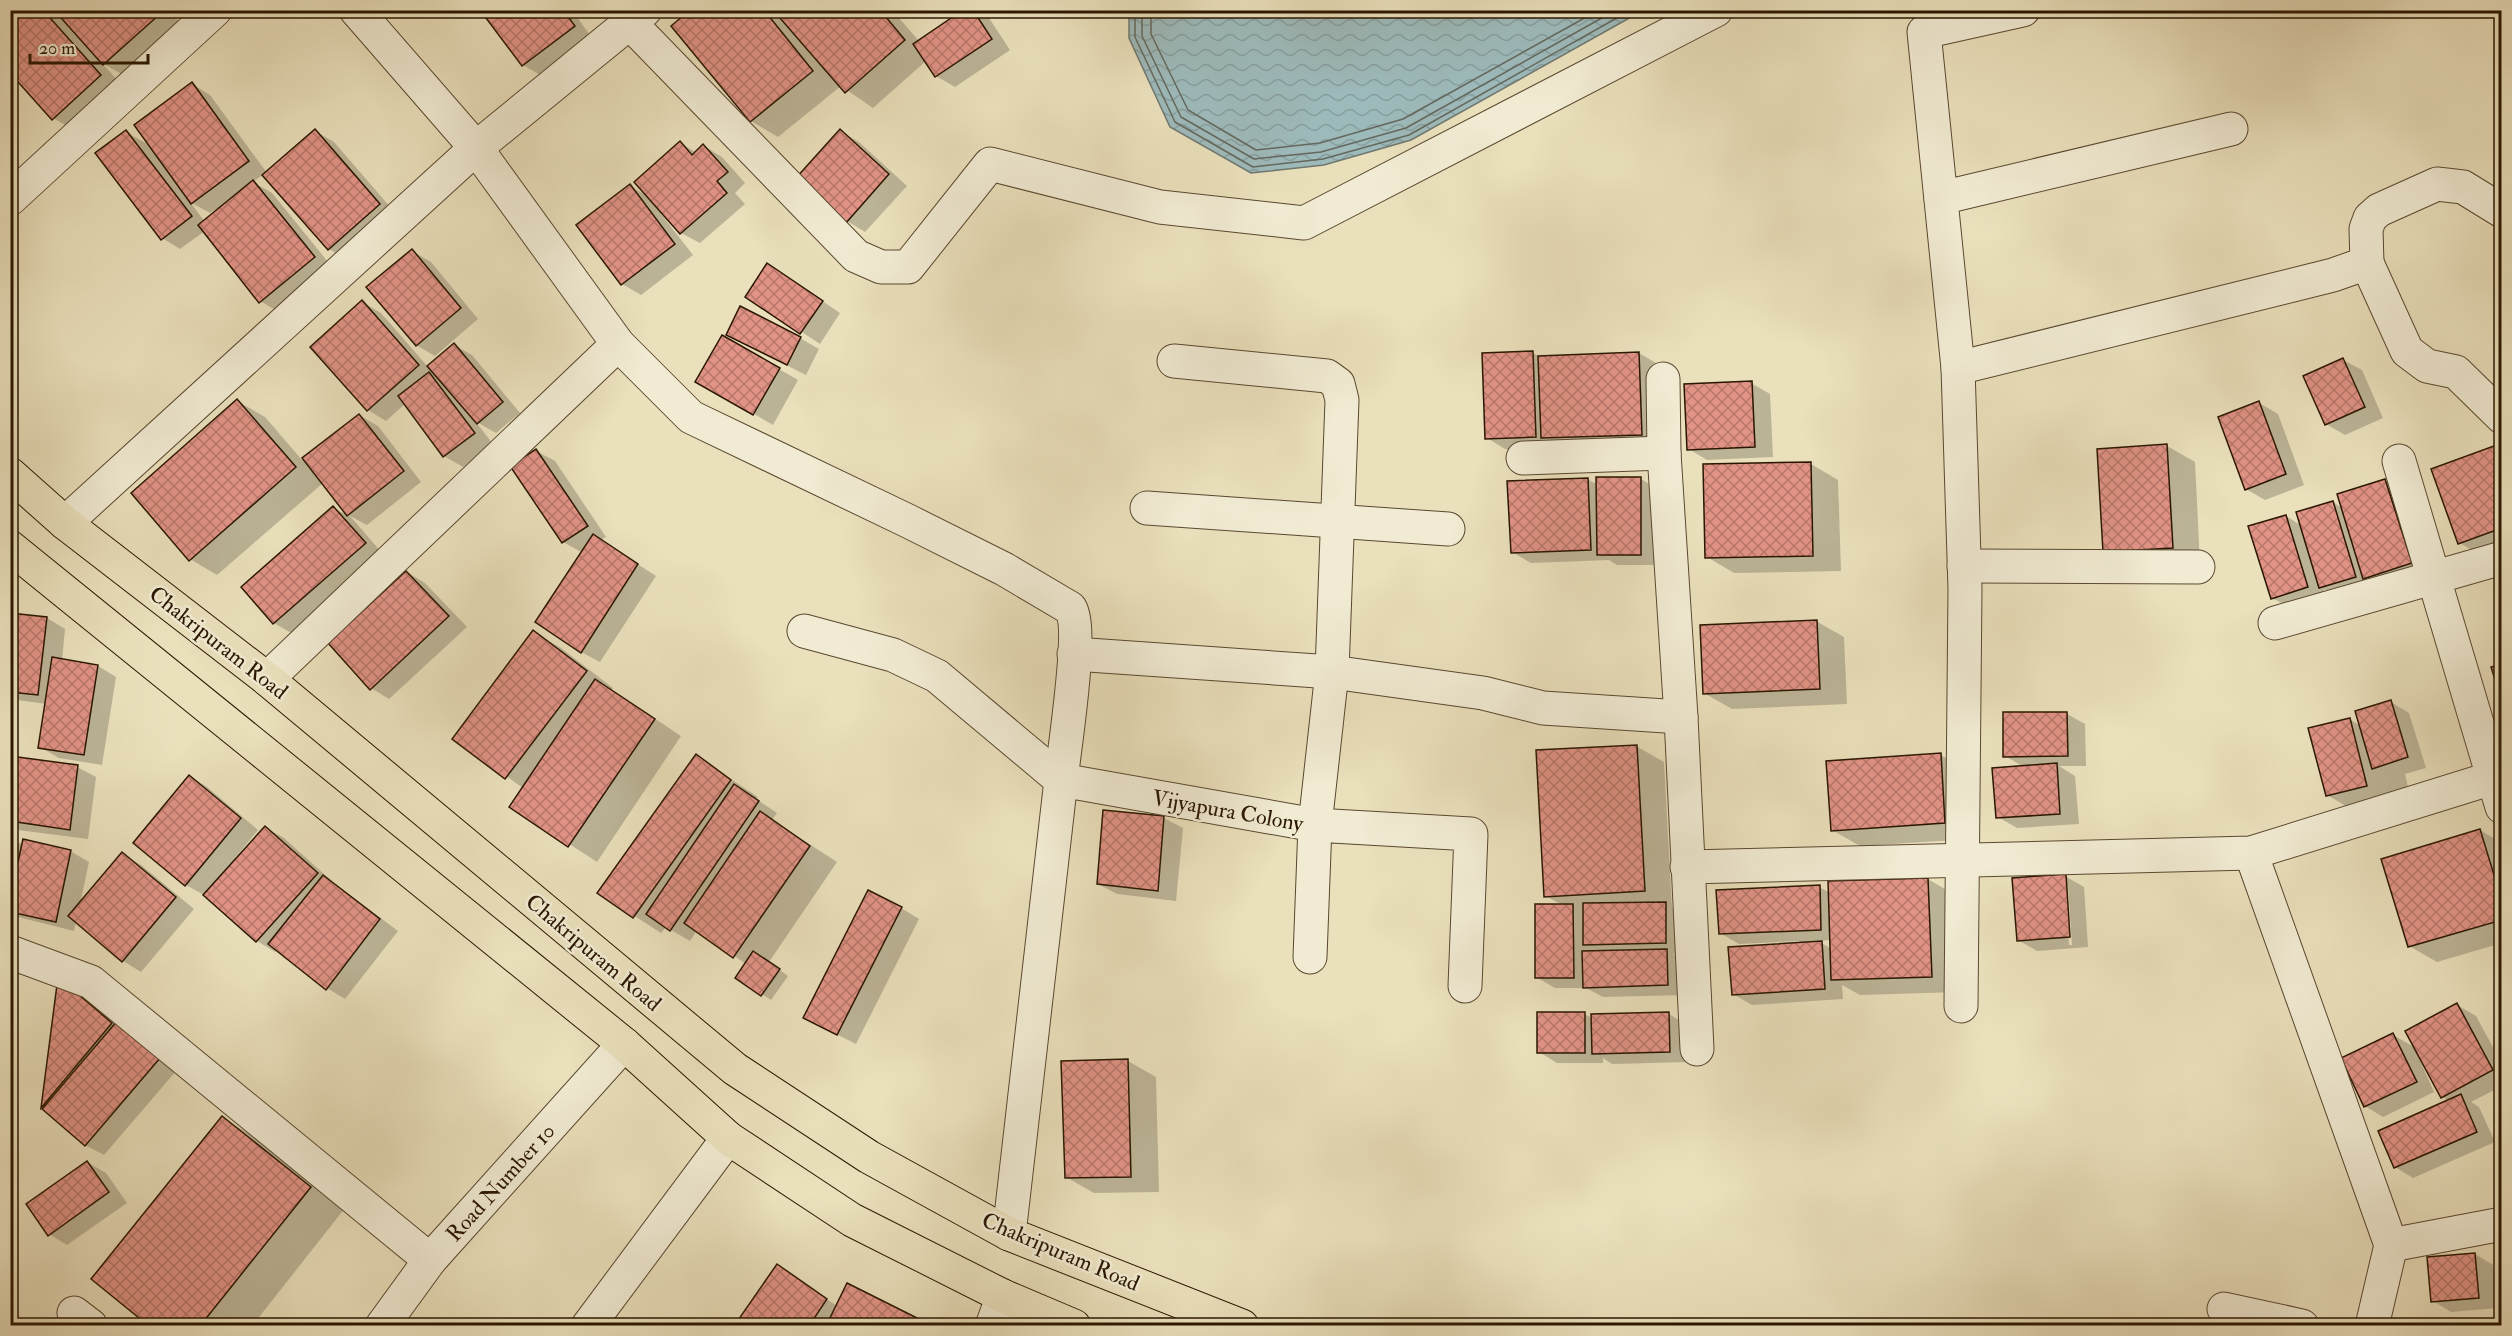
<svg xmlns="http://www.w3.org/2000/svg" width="2512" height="1336" font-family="'IM FELL Double Pica',serif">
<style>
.water{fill:url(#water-waves);stroke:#6f7870;stroke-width:1.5}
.shadow{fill:#0003;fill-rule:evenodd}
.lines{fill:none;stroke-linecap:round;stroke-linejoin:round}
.shore{stroke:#64685e;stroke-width:1.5}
.building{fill:url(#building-cross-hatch);stroke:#2a1600;stroke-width:1.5}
.minor-casing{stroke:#5a482f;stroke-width:35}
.major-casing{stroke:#2a1600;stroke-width:35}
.minor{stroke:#f1ebd3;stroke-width:33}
.major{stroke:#eae0bc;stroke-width:33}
.labels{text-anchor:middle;stroke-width:5;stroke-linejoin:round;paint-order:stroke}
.street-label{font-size:22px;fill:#2a1600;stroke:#f1ebd3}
</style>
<defs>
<pattern id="water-waves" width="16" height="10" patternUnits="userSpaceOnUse" patternTransform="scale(1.5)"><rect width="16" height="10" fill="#9dbabb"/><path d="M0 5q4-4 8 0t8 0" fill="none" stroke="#879f9f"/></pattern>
<pattern id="building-cross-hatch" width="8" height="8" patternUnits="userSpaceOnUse" patternTransform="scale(1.5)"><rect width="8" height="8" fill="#e19386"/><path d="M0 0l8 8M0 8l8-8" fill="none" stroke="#b7776b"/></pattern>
</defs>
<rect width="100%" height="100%" fill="#eae0bc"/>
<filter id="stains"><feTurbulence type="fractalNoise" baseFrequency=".00333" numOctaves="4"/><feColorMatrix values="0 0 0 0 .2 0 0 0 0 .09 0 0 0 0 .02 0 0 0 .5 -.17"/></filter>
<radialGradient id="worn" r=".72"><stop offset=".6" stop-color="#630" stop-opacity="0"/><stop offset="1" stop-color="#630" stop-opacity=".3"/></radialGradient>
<path class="water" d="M1129,11V10L1642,11L1411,140L1324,165L1251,173L1170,127L1129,38Z"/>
<g class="shadow">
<path d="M10,10H169L186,30L132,80L102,63L128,92L81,134L53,118Z"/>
<path d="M482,10H572L592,38L542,76L523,65Z"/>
<path d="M692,10H892L919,41L966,10H975L989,18L1010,50L955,87L936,76L926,61L873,108L841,86L778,137L751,121Z"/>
<path d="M192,84L210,95L267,173L315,131L334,142L398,216L347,260L329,249L264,174L253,182L272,193L333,268L279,312L260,301L205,231L180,249L162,238L126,132L151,146ZM190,202L210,213L218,208L220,210L205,222Z"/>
<path d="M840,131L859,142L907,186L865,232L847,221Z"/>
<path d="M680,143L697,153L704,146L722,157L745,183L735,193L745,204L700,243L681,233L663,212L661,214L693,255L641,295L622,284L630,186L649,197Z"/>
<path d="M412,251L431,262L478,319L435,356L416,345Z"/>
<path d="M786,276L840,313L820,344L747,296Z"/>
<path d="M362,302L381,313L428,367L454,345L472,355L520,413L496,433L475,421L493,444L463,467L444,456L405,404L386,421L368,410Z"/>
<path d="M723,337L798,380L773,425L697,381Z"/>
<path d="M800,338L819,349L806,375L746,345Z"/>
<path d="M1533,353L1540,357L1639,353L1666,369L1669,450L1505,449L1487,438L1484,355Z"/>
<path d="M2343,360L2362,370L2383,418L2345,435L2326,424Z"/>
<path d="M1751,383L1770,394L1773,457L1707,460L1689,449Z"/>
<path d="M237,401L265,417L302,460L359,415L378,426L421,482L367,525L350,516L383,554L293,634L274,623L243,587L333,508L351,517L323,483L217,575L190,559Z"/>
<path d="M2259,403L2278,414L2304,485L2265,500L2246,489Z"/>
<path d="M2502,445V545L2478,554L2460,543Z"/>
<path d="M2167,446L2195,462L2200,563L2105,551Z"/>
<path d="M536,451L555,461L606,537L600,540L656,576L600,662L581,652L583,553L563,542Z"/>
<path d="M1811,464L1838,480L1841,571L1734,573L1707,557Z"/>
<path d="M1587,479L1598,485L1641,479L1659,490L1660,565H1617L1609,560L1531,563L1512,552Z"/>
<path d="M2385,481L2403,491L2430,574L2339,598L2324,589L2326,597L2291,608L2272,598L2286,516L2302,526L2333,502L2342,508Z"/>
<path d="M407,572L425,583L467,627L389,699L371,688Z"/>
<path d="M10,614L47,618L65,629L62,660L98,666L116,677L102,765L59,758L40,747L47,704L10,699Z"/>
<path d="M1816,621L1844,637L1847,704L1732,709L1704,693Z"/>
<path d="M533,632L561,648L613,688L612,690L681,736L597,862L511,806L523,788L454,739Z"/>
<path d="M2391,702L2409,713L2426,768L2405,774L2414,813L2375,823L2327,795L2349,719L2361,726Z"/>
<path d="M2067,714L2085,724L2086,766H2059L2075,776L2079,824L2017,828L1998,817L2024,767L2005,756Z"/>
<path d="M1636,746L1664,762L1672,908L1684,914V953L1673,954L1685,961L1686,995L1603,997L1586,988H1555L1536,977L1562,905L1546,896Z"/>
<path d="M1941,755L1968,771L1973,839L1860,846L1832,830Z"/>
<path d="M696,756L758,797L756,799L777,813L772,820L837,862L769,962L788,976L771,1000L737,977L746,964L697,930L690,941L666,927L661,933L599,893Z"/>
<path d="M10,758L77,767L96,777L88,839L10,829Z"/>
<path d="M189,776L207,787L258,830L235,858L237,860L266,828L284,838L334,883L398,931L345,999L327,988L277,949L275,952L257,941L204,895L186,885Z"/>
<path d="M1105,812L1164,818L1183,828L1176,901L1117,894L1098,884Z"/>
<path d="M2480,830L2502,843V943L2437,962L2409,946Z"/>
<path d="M10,838L23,845L70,851L89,862L80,904L123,854L141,865L194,909L141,972L123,961L76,922L74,931L10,915Z"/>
<path d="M2065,876L2084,887L2088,947L2037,951L2018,940ZM2065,886H2068L2072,945H2069Z"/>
<path d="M1928,879L1955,895L1959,992L1860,995L1842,985L1843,999L1752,1005L1733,994L1799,944V941L1739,944L1720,933L1819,887L1830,893ZM1831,940L1832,949L1818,941Z"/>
<path d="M901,908L919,919L856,1044L824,1028Z"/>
<path d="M59,980L77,990L177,1070L104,1155L85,1145L42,1107Z"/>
<path d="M2457,1005L2476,1016L2502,1064V1086L2471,1102L2479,1107L2495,1142L2413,1178L2395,1167L2449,1101L2442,1097Z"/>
<path d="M1584,1014L1592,1018L1669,1014L1687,1025L1688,1062L1612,1064L1603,1058V1063H1557L1539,1052Z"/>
<path d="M2393,1035L2414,1047L2434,1092L2383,1117L2365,1106Z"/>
<path d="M1128,1061L1156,1077L1159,1192L1094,1193L1066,1177Z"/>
<path d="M222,1118L257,1138L345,1208L252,1326H151Z"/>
<path d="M87,1162L106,1173L127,1203L67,1245L49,1234Z"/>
<path d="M2475,1254L2493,1265L2497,1308L2451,1312L2433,1301Z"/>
<path d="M777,1266L837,1306L930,1326H736Z"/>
</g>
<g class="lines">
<g class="shore">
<path d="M1135,10V37L1175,122L1253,167L1323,159L1409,135L1631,10"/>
<path d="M1142,10V36L1181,117L1254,159L1321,152L1406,128L1616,10"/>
<path d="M1151,10V34L1188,110L1256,150L1320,143L1403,119L1599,10"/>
</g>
</g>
<g class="building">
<path d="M10,10H43L101,75L52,120L10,73Z"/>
<path d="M54,10H157L160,14L103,65Z"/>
<path d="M480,10H563L575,26L522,66Z"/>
<path d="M690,10H764L813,71L750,122L671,26Z"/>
<path d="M773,10H880L905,40L845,93Z"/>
<path d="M963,10H973L992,39L935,77L913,44Z"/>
<path d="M192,82L249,161L191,204L134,125Z"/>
<path d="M315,129L380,204L328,250L262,175Z"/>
<path d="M840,129L889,174L846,223L796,178Z"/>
<path d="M126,130L192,216L161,240L95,153Z"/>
<path d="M680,141L692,155L703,144L728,172L717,181L727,193L680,234L634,182Z"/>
<path d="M253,180L315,257L259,303L198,225Z"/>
<path d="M630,184L675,244L621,285L576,225Z"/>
<path d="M412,249L461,308L416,346L366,287Z"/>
<path d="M767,263L823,301L800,334L745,297Z"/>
<path d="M362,300L419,365L367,411L310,347Z"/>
<path d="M740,306L801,337L787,365L726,335Z"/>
<path d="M722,335L780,368L753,415L695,382Z"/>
<path d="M454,343L503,402L477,424L427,366Z"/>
<path d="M1533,351L1536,437L1485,439L1482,353Z"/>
<path d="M1639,352L1642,435L1541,438L1538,356Z"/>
<path d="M2343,358L2365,407L2325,425L2303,376Z"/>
<path d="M429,372L475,433L443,457L398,396Z"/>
<path d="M1752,381L1755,447L1687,450L1684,384Z"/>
<path d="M237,399L296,467L189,561L131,493Z"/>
<path d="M2259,401L2286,474L2245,490L2218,417Z"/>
<path d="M359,414L404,471L347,516L302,458Z"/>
<path d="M2502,443V528L2458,544L2431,469Z"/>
<path d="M2167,444L2173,548L2103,552L2097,449Z"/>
<path d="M536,449L588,526L562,543L510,466Z"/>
<path d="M1811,462L1813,556L1705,558L1703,464Z"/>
<path d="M1596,477H1641V555H1597Z"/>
<path d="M1588,478L1591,550L1511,553L1507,481Z"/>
<path d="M2385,479L2412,563L2363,579L2337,494Z"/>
<path d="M2333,501L2356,577L2319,588L2296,512Z"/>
<path d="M333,506L366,543L273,624L241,587Z"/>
<path d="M2286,515L2308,587L2271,599L2248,526Z"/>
<path d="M593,534L638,564L581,653L535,622Z"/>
<path d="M406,571L449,616L370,690L328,643Z"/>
<path d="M10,613L47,617L38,695L10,692Z"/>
<path d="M1817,620L1820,689L1703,694L1700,625Z"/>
<path d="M533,630L587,671L505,779L452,739Z"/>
<path d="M52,657L98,665L84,755L38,748Z"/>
<path d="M2502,664V702L2491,667Z"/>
<path d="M595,679L655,719L568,847L509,807Z"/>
<path d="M2391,700L2408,757L2372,769L2355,711Z"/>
<path d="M2003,712H2067L2068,756L2003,757Z"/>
<path d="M2350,718L2367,786L2326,796L2308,728Z"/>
<path d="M1637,745L1645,891L1544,897L1536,750Z"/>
<path d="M1941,753L1945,823L1831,831L1826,761Z"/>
<path d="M696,754L731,780L633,918L597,893Z"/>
<path d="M10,756L78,765L70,830L10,821Z"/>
<path d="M2057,763L2060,814L1996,818L1992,768Z"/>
<path d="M189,775L241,818L185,886L133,843Z"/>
<path d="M734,784L759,801L670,931L646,914Z"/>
<path d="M1103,810L1164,816L1158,891L1097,884Z"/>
<path d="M760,811L810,846L733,958L684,923Z"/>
<path d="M265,826L318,873L256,942L203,895Z"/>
<path d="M2480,829L2502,901V920L2408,947L2381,859Z"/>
<path d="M23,839L71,850L56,922L10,912V898Z"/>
<path d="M122,852L176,897L122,962L68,916Z"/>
<path d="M2066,874L2070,937L2017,941L2012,878Z"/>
<path d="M323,875L380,919L326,990L268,944Z"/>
<path d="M1928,878L1932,977L1831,980L1828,881Z"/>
<path d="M1820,885L1821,930L1719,934L1716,890Z"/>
<path d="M868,890L902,907L837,1035L803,1018Z"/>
<path d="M1666,902V943L1583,945V903Z"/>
<path d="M1535,904H1573L1574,978H1535Z"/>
<path d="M1822,941L1825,989L1732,995L1728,947Z"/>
<path d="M1667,949L1668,985L1583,988L1582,951Z"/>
<path d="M753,951L780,969L761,996L735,978Z"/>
<path d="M58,977L112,1023L41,1108Z"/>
<path d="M2457,1003L2493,1070L2441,1098L2405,1031Z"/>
<rect x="1537" y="1012" width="48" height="41"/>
<path d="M1669,1012L1670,1052L1592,1054L1591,1014Z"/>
<path d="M117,1021L160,1058L85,1146L42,1109Z"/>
<path d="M2393,1033L2417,1082L2364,1107L2341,1058Z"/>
<path d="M1128,1059L1131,1177L1065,1178L1061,1061Z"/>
<path d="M2461,1094L2477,1132L2394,1168L2378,1131Z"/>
<path d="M222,1116L311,1187L200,1326H149L91,1279Z"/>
<path d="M87,1161L109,1192L48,1236L26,1204Z"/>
<path d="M2475,1253L2479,1298L2431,1302L2427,1257Z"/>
<path d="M777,1264L827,1299L809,1326H734Z"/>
<path d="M847,1283L933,1326H826Z"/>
</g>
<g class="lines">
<g class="minor-casing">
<g id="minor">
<path d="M356,10L476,148L618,344L691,417L908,521L1004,569L1070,608C1084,627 1064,751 1061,780"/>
<path d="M630,23L856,256L881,267H908L990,164L1160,207L1304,223L1716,10"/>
<path d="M1941,198L2231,129"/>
<path d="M10,199L215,10"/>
<path d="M2367,263L2407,351L2427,366L2456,372L2502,417"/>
<path d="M1958,368L2333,275L2367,263L2366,229L2370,218L2379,210L2437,184L2463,187L2502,211"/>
<path d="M1663,379L1664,453L1681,717L1697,1049"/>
<path d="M1523,458L1664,453"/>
<path d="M2399,461L2502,807"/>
<path d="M1147,508L1448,529"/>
<path d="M65,523L476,148L645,10"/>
<path d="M1964,566L2198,567"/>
<path d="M2275,623L2502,558"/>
<path d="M804,631L893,655L937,676L1061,780"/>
<path d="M1074,654L1332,672L1483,693L1543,708L1681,717"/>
<path d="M267,679L618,344"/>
<path d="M2251,853L2391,1245L2372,1326"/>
<path d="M1687,867L2251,853L2502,775"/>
<path d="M10,952L91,982L430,1260"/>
<path d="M1310,957L1315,825L1471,834L1465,986"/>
<path d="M1961,1006L1965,589L1958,368L1924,32L2023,10"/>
<path d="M1009,1234L1061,780L1315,825L1332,672L1342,400L1338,384L1327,376L1174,361"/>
<path d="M2391,1245L2502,1224"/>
<path d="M2224,1309L2302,1326"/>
<path d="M74,1313L91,1326"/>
<path d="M382,1326L430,1260L624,1044"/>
<path d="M588,1326L728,1138"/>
<path d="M992,1326L1003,1296"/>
</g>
</g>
<g class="major-casing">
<g id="major">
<path d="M10,474L65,523L267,679L735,1069L869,1157L1009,1234L1242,1326"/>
<path d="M10,547L624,1044L728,1138L852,1220L1003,1296L1074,1326"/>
</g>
</g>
<use href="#minor" class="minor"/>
<use href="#major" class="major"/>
</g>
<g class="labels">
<g class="street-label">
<text transform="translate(219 642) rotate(38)" y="8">Chakripuram Road</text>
<text transform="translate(1228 810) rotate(10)" y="8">Vijyapura Colony</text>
<text transform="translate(594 952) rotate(40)" y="8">Chakripuram Road</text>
<text transform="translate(500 1182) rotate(-48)" y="8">Road Number 10</text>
<text transform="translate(1061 1251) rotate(23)" y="8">Chakripuram Road</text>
</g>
</g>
<rect width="2512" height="1336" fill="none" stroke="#eae0bc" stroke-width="36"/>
<rect x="12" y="12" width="2488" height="1312" fill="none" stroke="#2a1600" stroke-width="3"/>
<rect x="18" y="18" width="2476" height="1300" fill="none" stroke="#2a1600" stroke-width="1.5"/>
<path d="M30 54v9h118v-9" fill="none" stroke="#2a1600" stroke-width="3"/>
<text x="39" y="54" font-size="18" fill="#2a1600" stroke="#f1ebd3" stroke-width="4.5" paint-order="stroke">20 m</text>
<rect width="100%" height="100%" filter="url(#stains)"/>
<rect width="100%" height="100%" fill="url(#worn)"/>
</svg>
